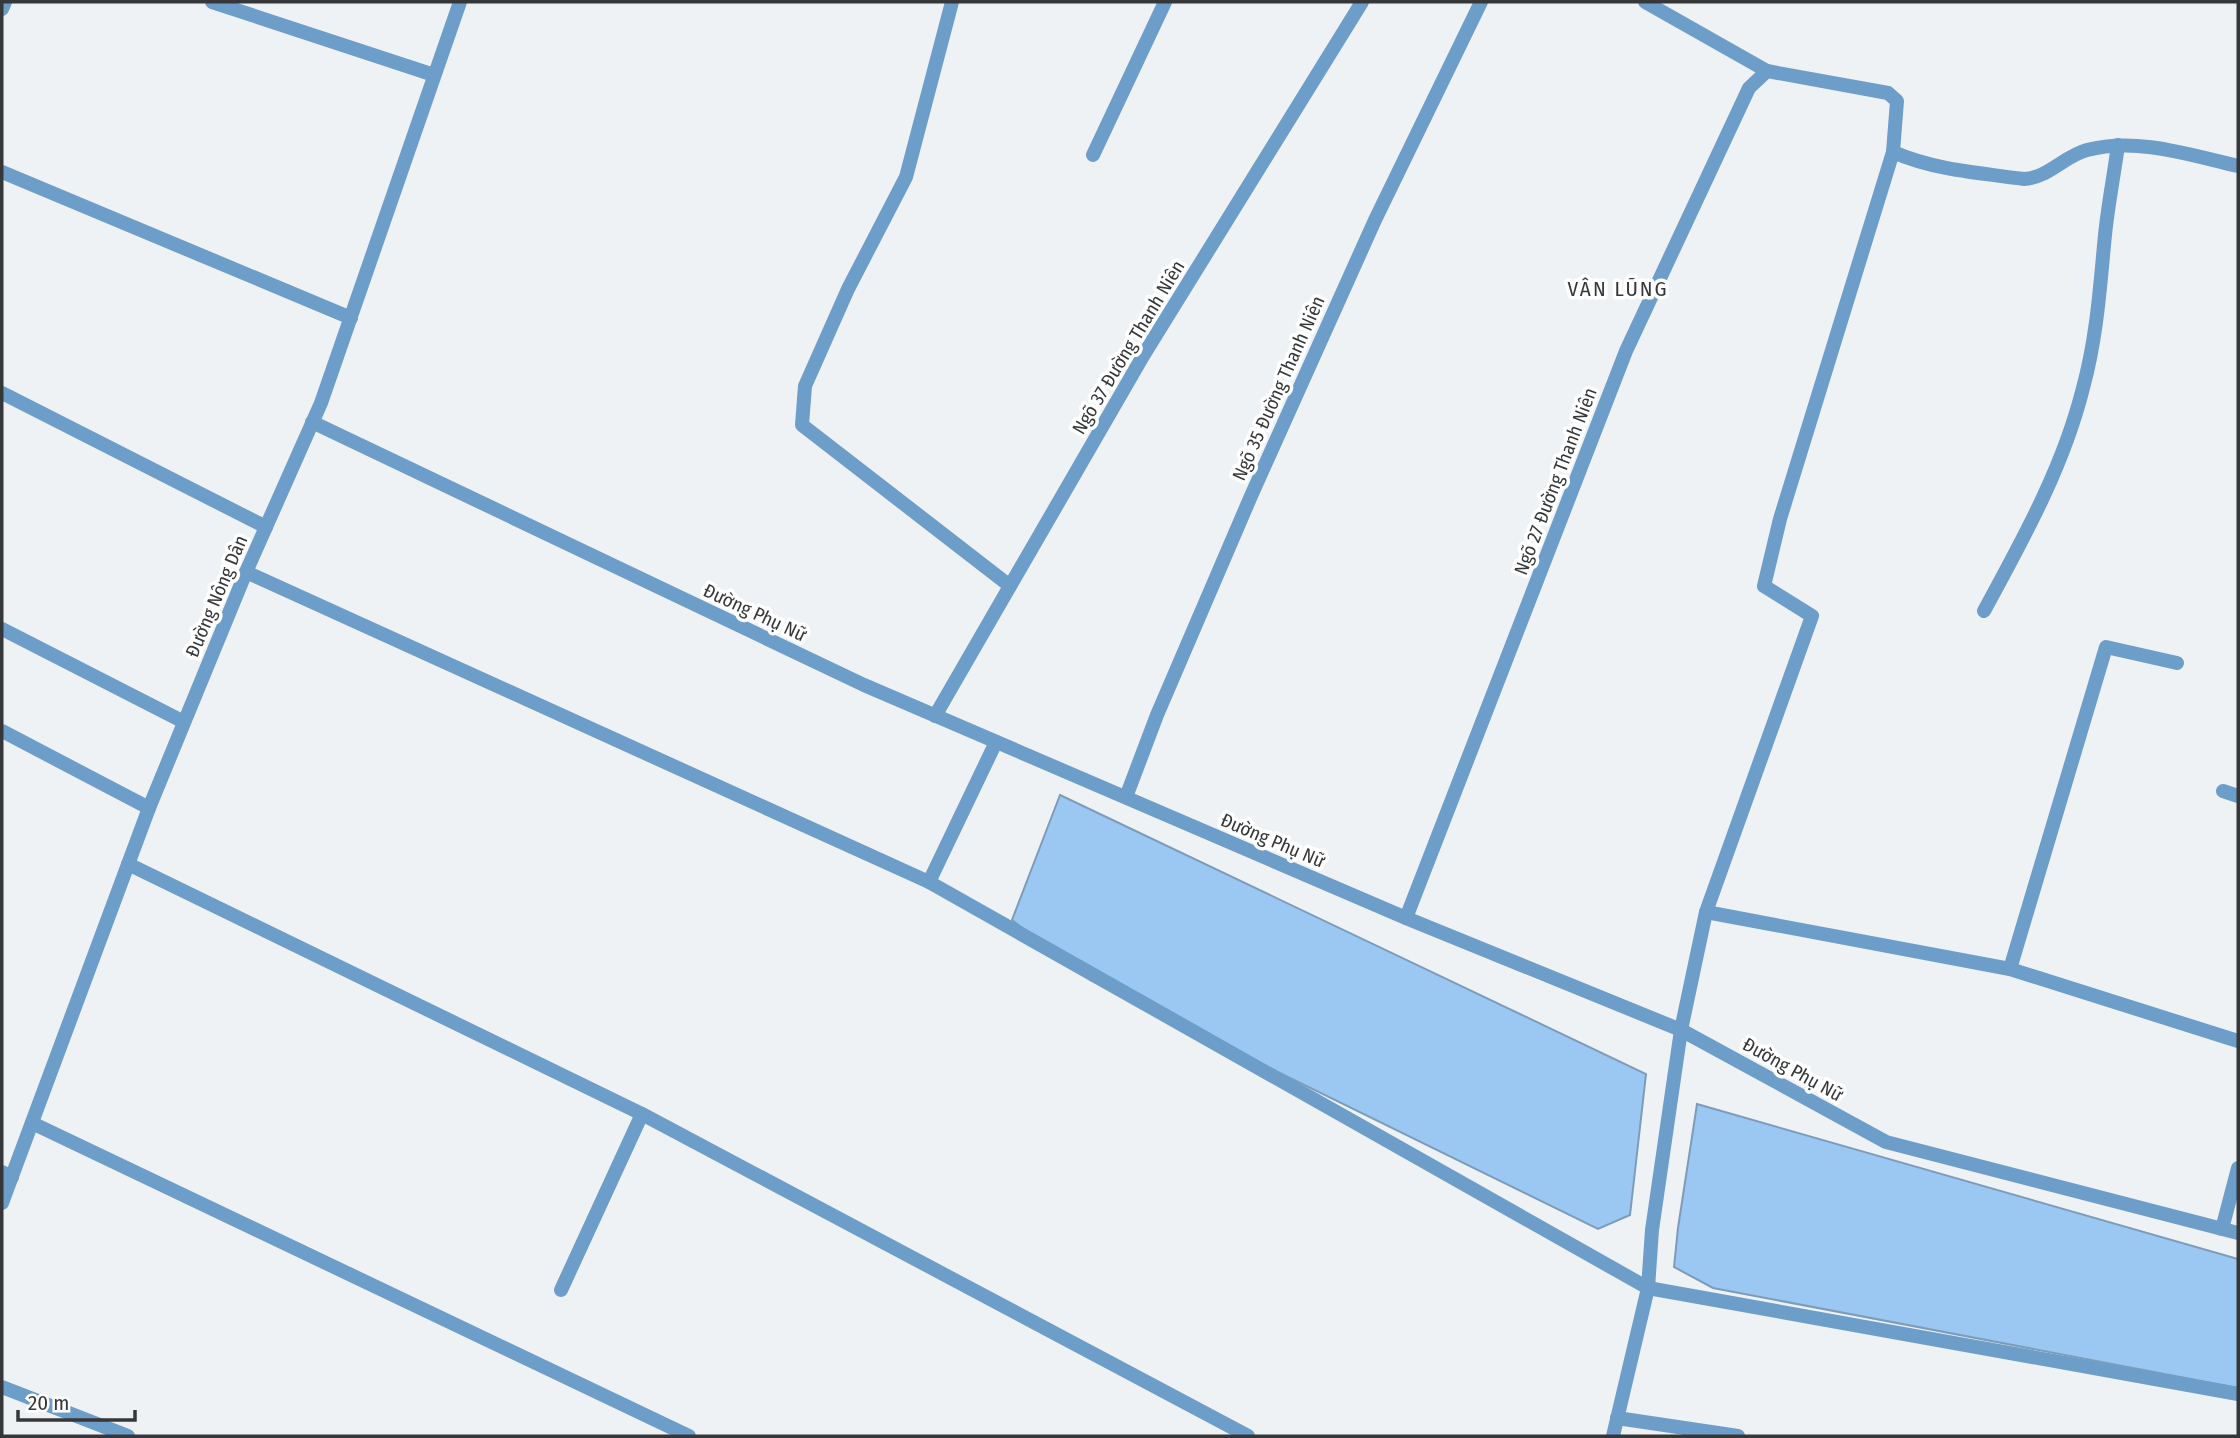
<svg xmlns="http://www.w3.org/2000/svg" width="2240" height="1438" font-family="'Fira Sans Condensed',sans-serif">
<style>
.water{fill:#9bc8f2;stroke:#7d9cba;stroke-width:2}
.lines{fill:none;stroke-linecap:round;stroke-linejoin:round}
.lane{stroke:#6d9eca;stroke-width:14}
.street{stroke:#6d9eca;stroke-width:14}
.labels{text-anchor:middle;stroke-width:7;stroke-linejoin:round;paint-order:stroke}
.street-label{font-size:19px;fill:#363738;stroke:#fff}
.neighbourhood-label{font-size:21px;letter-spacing:2px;fill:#363738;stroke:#fff}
</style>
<rect width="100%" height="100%" fill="#eff2f5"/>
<g class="water">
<path d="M1060,795L1646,1074L1630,1215L1598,1229L1090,980L1012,920Z"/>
<path d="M1697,1104L2238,1259V1388L1713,1288L1674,1267L1678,1228Z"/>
</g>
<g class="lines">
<g class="lane">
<path d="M212,2L434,75"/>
<path d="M2,172L351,318"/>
<path d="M2,393L266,527"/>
<path d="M2,629L184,722"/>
<path d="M2,731L149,808"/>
<path d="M2223,791L2238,796"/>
<path d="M1706,912L2010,969L2238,1041"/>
<path d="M2010,969L2106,647L2177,663"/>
<path d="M2,1172L12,1177"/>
<path d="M2222,1229L2238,1168"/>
</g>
<g class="street">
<path d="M952,2L906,177L848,289L805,386L802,425L1010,586"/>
<path d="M1645,2L1767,71L1888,93L1897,101L1893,152C1934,170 1980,173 2024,179C2048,178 2064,156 2087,150C2137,137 2190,155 2238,166"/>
<path d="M2,9L5,2"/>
<path d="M1093,155L1165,2"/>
<path d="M312,422L864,685L1406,918L1681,1030L1886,1142L2238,1233"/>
<path d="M246,572L929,882L1648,1288L2238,1394"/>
<path d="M1984,611C2023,539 2063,468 2083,388C2097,337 2100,286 2105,235C2108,205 2114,175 2118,145"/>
<path d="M935,716L1143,356L1362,2"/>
<path d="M1126,797L1157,715L1251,496L1375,220L1481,2"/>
<path d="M128,864L642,1114L1248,1436"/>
<path d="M929,882L996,742"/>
<path d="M1406,918L1626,351L1749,88L1767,71"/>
<path d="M32,1123L689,1436"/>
<path d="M2,1203L149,808L246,572L321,403L460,2"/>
<path d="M561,1290L642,1114"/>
<path d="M2,1387L128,1436"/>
<path d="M1617,1418L1738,1436"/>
<path d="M1613,1436L1648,1288L1652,1230L1681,1030L1706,912L1812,616L1764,586L1780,519L1893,152"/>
</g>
</g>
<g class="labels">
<g class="street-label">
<text transform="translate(1128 347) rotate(-59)" y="7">Ngõ 37 Đường Thanh Niên</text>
<text transform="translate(1278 388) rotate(-66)" y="7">Ngõ 35 Đường Thanh Niên</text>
<text transform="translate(1555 481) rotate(-69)" y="7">Ngõ 27 Đường Thanh Niên</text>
<text transform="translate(216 596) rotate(-67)" y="7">Đường Nông Dân</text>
<text transform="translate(755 612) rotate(25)" y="7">Đường Phụ Nữ</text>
<text transform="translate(1273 840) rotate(23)" y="7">Đường Phụ Nữ</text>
<text transform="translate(1793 1069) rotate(29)" y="7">Đường Phụ Nữ</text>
</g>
<g class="neighbourhood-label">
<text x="1618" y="296">VÂN LŨNG</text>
</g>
</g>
<rect width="2240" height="1438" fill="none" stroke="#363738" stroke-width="7"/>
<path d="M18 1410v10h117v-10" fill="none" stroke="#363738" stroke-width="3.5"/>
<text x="28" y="1410" font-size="21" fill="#363738" stroke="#ffffff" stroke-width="5" paint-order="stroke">20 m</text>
</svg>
